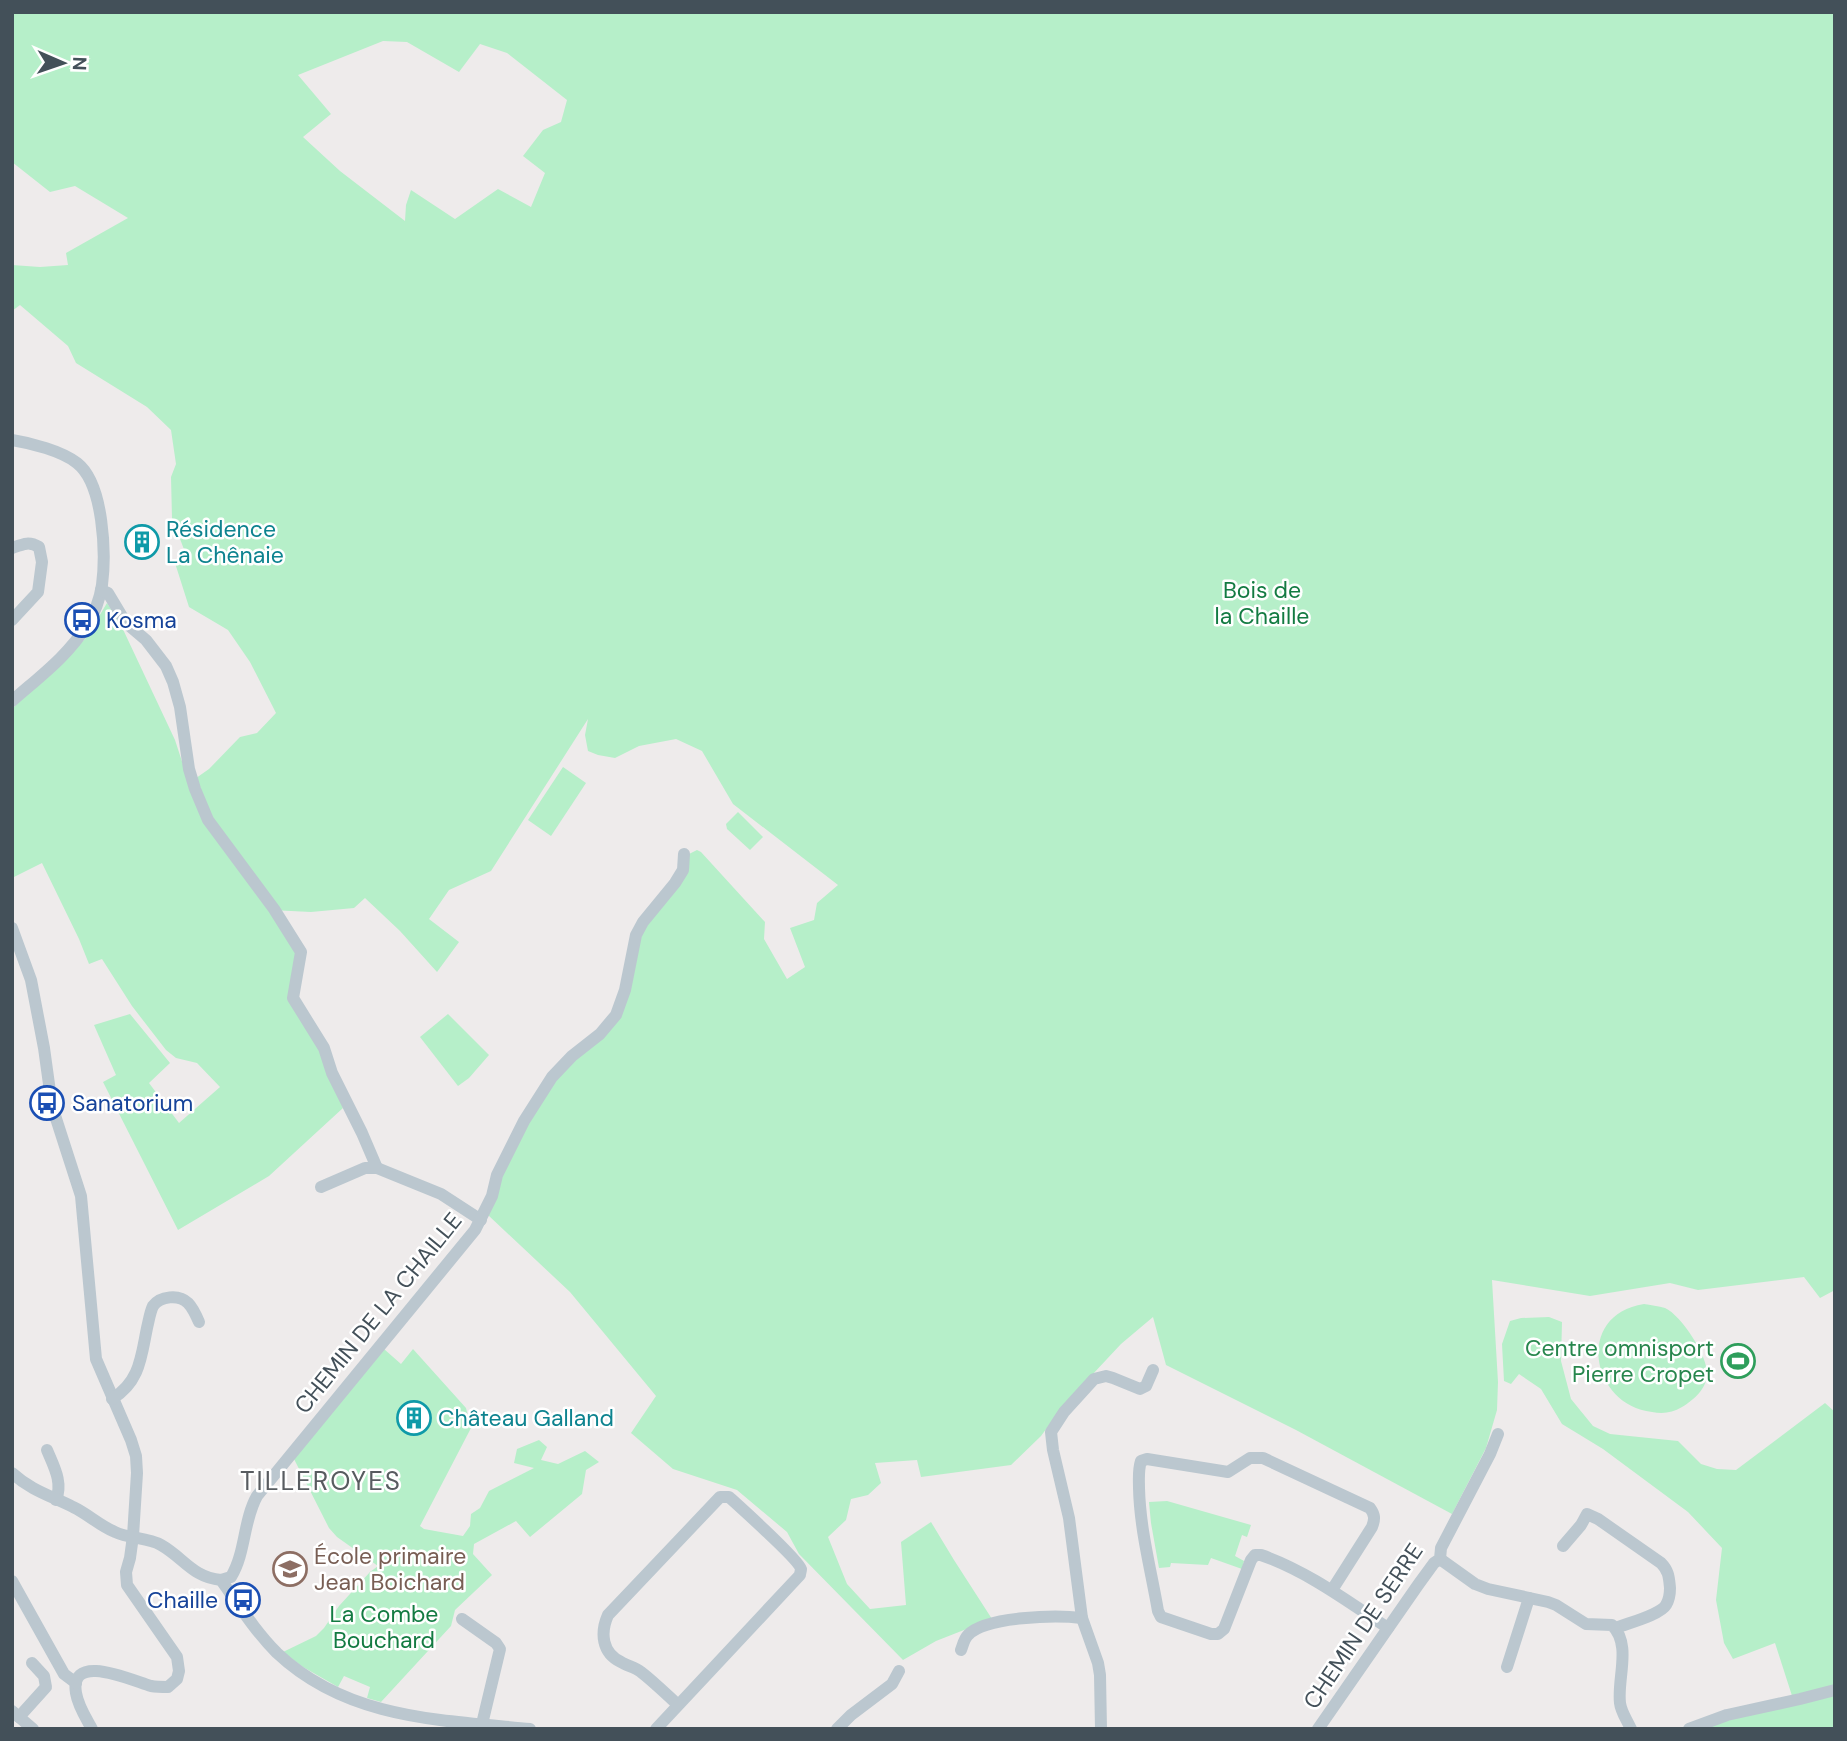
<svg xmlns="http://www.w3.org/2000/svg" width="1847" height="1741" font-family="'DM Sans',sans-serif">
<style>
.green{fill:#b6efc9;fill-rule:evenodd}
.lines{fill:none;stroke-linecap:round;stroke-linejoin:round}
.minor{stroke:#bbc7cf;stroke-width:12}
.labels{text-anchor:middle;stroke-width:5;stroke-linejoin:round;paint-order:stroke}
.culture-label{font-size:23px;fill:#0d838f;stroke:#fff;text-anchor:start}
.park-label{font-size:23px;fill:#137b42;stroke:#fff}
.transit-label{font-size:23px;fill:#164399;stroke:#fff;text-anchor:start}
.street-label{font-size:23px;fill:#435059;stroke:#fff}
.leisure-label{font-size:23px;fill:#27864d;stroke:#fff;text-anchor:end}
.education-label{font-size:23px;fill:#785e54;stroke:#fff;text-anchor:start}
.quarter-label{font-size:26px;letter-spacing:2px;fill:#585c60;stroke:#fff}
</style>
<rect width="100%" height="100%" fill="#eeebeb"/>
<g class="green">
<path d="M12,12H1835V1290L1820,1298L1804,1277L1698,1290L1670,1283L1590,1296L1492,1280L1498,1382L1497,1410L1486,1448L1452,1514L1296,1430L1166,1365L1153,1317L1121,1344L1063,1406L1041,1436L1011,1465L921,1477L917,1460L875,1463L881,1483L868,1495L851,1499L846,1520L828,1537L847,1584L870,1609L906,1605L901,1542L931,1522L954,1560L992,1619L936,1641L903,1660L799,1554L787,1532L737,1490L673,1469L631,1433L656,1396L570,1292L488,1215L502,1176L524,1131L555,1078L610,1028L636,945L687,855L697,850L701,852L765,922L764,939L787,979L805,967L790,928L814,920L817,903L838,885L733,804L702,751L676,739L639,746L615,758L598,755L588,751L585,735L588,719L491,871L449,890L429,919L459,942L437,972L400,931L365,898L354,908L311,912L271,910L298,954L289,995L320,1049L343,1108L269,1176L178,1230L103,1082L116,1075L94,1025L130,1014L170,1063L149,1083L179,1123L220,1087L197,1063L176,1058L166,1050L132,1006L102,959L89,964L79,939L42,863L12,878V709L86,638L107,603L120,623L175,740L189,783L209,769L240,737L257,733L276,713L250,662L228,630L189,607L175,563L185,552L172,518L171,477L176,464L171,430L147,407L76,363L68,346L20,305L12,311V265L40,267L68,265L66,253L128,218L75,186L50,192L12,162ZM383,41L407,42L459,72L480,44L507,53L567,100L561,122L543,130L523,156L545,173L531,207L498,189L455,219L411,190L406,205L405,221L340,171L303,137L331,114L298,75Z"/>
<path d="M563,767L586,783L551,836L528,820Z"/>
<path d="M738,812L763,837L750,850L727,829L726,824Z"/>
<path d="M448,1014L489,1055L469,1078L458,1086L420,1037Z"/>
<path d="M1644,1304C1650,1305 1659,1306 1665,1308C1681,1315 1708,1356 1707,1374C1707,1388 1694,1400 1682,1407C1672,1413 1663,1414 1652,1412C1591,1405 1574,1315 1644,1304Z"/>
<path d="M1549,1317L1562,1322L1561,1361L1571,1399L1593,1426L1610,1434L1678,1441L1701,1464L1717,1469L1736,1470L1825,1403L1835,1412V1729H1701L1732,1717L1794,1702L1775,1643L1733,1659L1724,1643L1716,1600L1722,1548L1688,1512L1603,1449L1562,1424L1541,1389L1519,1374L1511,1384L1504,1381L1502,1344L1510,1321L1521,1318Z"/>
<path d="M384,1349L401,1364L413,1349L466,1408L471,1428L420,1526L424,1529L463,1536L470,1526L471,1514L480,1508L489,1491L534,1468L514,1463L517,1449L539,1440L547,1447L541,1460L558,1464L585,1451L599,1462L586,1470L582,1494L530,1537L516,1521L474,1544L473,1554L492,1575L455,1610L451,1626L381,1702L367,1698L370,1687L344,1676L338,1687L303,1667L283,1652L316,1636L324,1628L339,1606L370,1572L378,1566L337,1537L329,1528L294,1459Z"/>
<path d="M1167,1501L1251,1525L1247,1537L1242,1535L1235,1556L1244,1561L1242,1569L1211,1558L1208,1565L1171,1563L1170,1567L1159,1568L1151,1523L1149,1502Z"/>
</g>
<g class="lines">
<g class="minor">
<path d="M12,440C31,443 62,451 77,463C104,484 106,554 102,585C100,598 94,614 87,625C68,656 39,677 12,701"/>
<path d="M12,548C23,544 29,541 39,547L42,562L38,592L12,620"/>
<path d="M101,590L108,593L126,623L146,640L166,666L173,682L180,707L189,769L195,789L208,820L274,909L301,952L293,998L324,1048L332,1073L362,1133L377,1168"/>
<path d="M12,928L31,980L44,1048L52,1106L81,1196L96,1359L131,1440L136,1456L137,1473L133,1536L130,1558L126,1572L127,1585L177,1657L179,1671L177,1679L168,1687C162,1687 157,1687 151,1686C133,1681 69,1651 76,1693C78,1706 86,1718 92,1729"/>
<path d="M321,1187L365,1168H377L441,1194L481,1220"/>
<path d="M112,1399C140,1382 141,1357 147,1328C149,1320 150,1312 153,1306C160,1296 179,1294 188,1303C193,1308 196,1315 199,1322"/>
<path d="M47,1450C54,1467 63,1482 56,1500"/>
<path d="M12,1473C32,1491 49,1495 73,1507C88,1514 100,1526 115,1532C129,1539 147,1537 161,1545C184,1558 192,1577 221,1580C239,1605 255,1631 277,1653C347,1719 439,1720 530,1729"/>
<path d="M1563,1546L1581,1525L1587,1514L1598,1519L1661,1563C1669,1571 1669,1578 1670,1588C1670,1594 1669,1600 1666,1605C1660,1615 1628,1623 1616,1628"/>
<path d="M1440,1559L1475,1584L1488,1589L1548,1602L1556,1605L1586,1624L1612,1625C1632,1645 1617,1678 1620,1703C1621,1712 1627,1720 1631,1729"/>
<path d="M221,1580L231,1577C246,1552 243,1521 257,1496L475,1230L492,1196L497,1175L524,1121L552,1077L572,1056L600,1034L616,1015L625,990L636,935L643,922L675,883L683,870L684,854"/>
<path d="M12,1581L64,1674L76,1683"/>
<path d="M1332,1590L1372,1527C1375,1519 1375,1515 1370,1508L1263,1458H1250L1228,1472L1147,1459L1141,1461C1138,1470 1139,1479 1139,1488C1140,1530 1151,1570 1158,1611L1161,1617L1211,1634H1218L1224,1629L1251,1560L1255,1555H1261C1307,1571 1347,1601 1388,1628"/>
<path d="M462,1619L496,1643L500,1649L482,1724"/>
<path d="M961,1650C963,1645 964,1639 968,1635C986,1616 1057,1615 1082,1618"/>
<path d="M1507,1667L1529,1598"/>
<path d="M12,1711L33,1729"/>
<path d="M19,1717L46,1687L44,1676L32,1663"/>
<path d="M656,1729L800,1575C800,1573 801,1571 801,1569C799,1560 740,1507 729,1497H720L608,1615C600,1633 602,1653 621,1662C627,1666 635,1667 641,1672C654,1682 666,1694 678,1705"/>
<path d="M837,1729L851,1715L892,1684L899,1671"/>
<path d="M1101,1729L1100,1675L1098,1663L1082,1618L1069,1518L1053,1450L1051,1432L1064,1412L1094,1379L1106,1376L1113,1378L1140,1389L1146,1386L1153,1370"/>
<path d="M1318,1729L1418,1585L1434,1563L1440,1559L1441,1548L1490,1454L1498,1434"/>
<path d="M1689,1729L1727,1715L1800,1699L1835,1690"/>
</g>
</g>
<defs>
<g id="building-ring" transform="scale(1.75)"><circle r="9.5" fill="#fff" stroke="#0f9aa8" stroke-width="1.5"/><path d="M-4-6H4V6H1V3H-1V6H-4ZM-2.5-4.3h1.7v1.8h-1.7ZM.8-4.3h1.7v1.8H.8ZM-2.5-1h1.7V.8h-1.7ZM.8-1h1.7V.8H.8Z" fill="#0f9aa8"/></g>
<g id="bus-ring" transform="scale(1.75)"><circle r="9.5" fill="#fff" stroke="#1a4fb4" stroke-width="1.5"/><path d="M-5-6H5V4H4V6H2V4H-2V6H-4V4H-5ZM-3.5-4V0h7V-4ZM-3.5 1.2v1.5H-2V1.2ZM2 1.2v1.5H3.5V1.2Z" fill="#1a4fb4"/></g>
<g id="stadium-ring" transform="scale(1.75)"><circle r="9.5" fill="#fff" stroke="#2e9e5b" stroke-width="1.5"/><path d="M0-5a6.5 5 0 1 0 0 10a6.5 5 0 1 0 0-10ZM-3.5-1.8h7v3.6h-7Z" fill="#2e9e5b"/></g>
<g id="school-ring" transform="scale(1.75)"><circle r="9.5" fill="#fff" stroke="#8d6e63" stroke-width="1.5"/><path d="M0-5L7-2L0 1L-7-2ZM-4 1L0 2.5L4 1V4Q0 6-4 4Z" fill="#8d6e63"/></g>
</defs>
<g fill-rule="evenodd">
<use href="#building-ring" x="142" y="542"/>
<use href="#bus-ring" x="82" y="620"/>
<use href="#bus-ring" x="47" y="1103"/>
<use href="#stadium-ring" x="1738" y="1361"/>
<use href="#building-ring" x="414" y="1418"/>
<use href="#school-ring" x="290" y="1569"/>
<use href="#bus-ring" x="243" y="1600"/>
</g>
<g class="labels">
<g class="culture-label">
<text x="166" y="537">Résidence<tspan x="166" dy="26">La Chênaie</tspan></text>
<text x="438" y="1426">Château Galland</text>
</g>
<g class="park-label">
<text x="1262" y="598">Bois de<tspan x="1262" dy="26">la Chaille</tspan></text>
<text x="384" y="1622">La Combe<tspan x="384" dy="26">Bouchard</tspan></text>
</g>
<g class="transit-label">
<text x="106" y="628">Kosma</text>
<text x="72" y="1111">Sanatorium</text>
<text x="218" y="1608" text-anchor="end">Chaille</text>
</g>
<g class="street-label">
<text transform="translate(378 1313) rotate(-51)" y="8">CHEMIN DE LA CHAILLE</text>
<text transform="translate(1363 1626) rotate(-56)" y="8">CHEMIN DE SERRE</text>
</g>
<g class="leisure-label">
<text x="1714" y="1356">Centre omnisport<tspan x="1714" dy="26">Pierre Cropet</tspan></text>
</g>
<g class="education-label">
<text x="314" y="1564">École primaire<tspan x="314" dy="26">Jean Boichard</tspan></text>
</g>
<g class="quarter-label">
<text x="321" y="1490">TILLEROYES</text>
</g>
</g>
<rect width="1847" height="1741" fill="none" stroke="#435059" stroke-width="28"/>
<g transform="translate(63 63) rotate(92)" stroke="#ffffff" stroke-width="5" paint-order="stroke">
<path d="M0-5L12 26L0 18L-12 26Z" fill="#435059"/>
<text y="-10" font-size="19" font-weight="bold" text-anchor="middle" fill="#435059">N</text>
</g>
</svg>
